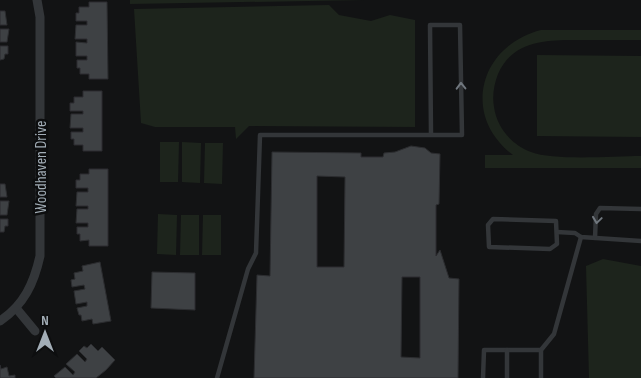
<svg xmlns="http://www.w3.org/2000/svg" width="641" height="378" font-family="'Sofia Sans Condensed',sans-serif">
<style>
.green{fill:#1d241c}
.building{fill:#3e4144;stroke:#2c2d30;fill-rule:evenodd}
.lines{fill:none;stroke-linecap:round;stroke-linejoin:round}
.lane{stroke:#333639;stroke-width:4.5}
.street{stroke:#333639;stroke-width:9}
.oneway{stroke:#70777e}
.labels{text-anchor:middle;stroke-width:5;stroke-linejoin:round;paint-order:stroke}
.street-label{font-size:16px;fill:#a2adb6;stroke:#0d0e0f}
</style>
<rect width="100%" height="100%" fill="#121314"/>
<g class="green">
<path d="M130,0H365L130,4Z"/>
<path d="M329,5L339,15L371,21L390,15L415,20V127L249,126L236,139L235,127H155L141,123L134,9Z"/>
<path d="M541,30H641V40C622,40 603,40 584,40C551,40 514,38 498,74C494,84 492,96 494,107C497,128 512,145 531,152C554,161 614,156 641,156V168H485V155H513C461,116 479,46 541,30Z"/>
<path d="M537,55L641,56V137L537,136Z"/>
<path d="M160,142H179L178,182H160Z"/>
<path d="M182,142L201,143L200,183L182,182Z"/>
<path d="M205,143H223L222,184L204,183Z"/>
<path d="M158,214L177,215L176,255L157,254Z"/>
<path d="M181,215H199V255H180Z"/>
<path d="M203,215H221V255H202Z"/>
<path d="M603,259L641,266V378H589L586,266Z"/>
</g>
<g class="building">
<path d="M89,2H107L108,79H89V74H80V68H77V60H87V56H76V42L87,43V39H75L76,25H87V21H76V13H79V7H89Z"/>
<path d="M0,11H5L7,25H0Z"/>
<path d="M0,29H9L7,42H0Z"/>
<path d="M0,46H8V54H5L4,59L0,60Z"/>
<path d="M83,91H102V151H83V145H74V139H71V132H83V128H70L71,114H83V111H70V103H74V97H83Z"/>
<path d="M411,146L425,148L431,153L440,154L439,204L436,205V256L440,250L449,278L459,279L458,378H254L257,275L270,276L272,152L361,153V157H383L384,153L395,152ZM317,176L345,177L344,267H317ZM402,277H420V358L401,357Z"/>
<path d="M89,169H108V246H89V240L80,241V234H77V227H88V223H76L77,209H88V206H76L77,192H88V188H76V180H80V174H89Z"/>
<path d="M0,184H5L7,197H0Z"/>
<path d="M0,201H9L7,215H0Z"/>
<path d="M0,219H8V226H5L4,232H0Z"/>
<path d="M100,262L111,321L93,324L92,319L82,321L81,315H79L77,308L87,306V302L76,304L74,291L85,289L84,285L72,287L71,280L75,279L74,273L83,271L82,266Z"/>
<path d="M152,272L195,273V310L151,308Z"/>
<path d="M91,344L98,351L102,347L115,360L106,370L96,378H56L54,376L65,367L73,375L75,372L66,364L77,354L85,362L87,359L79,351L84,346L87,348Z"/>
<path d="M0,365L1,369L7,367L9,376L15,375V378H0Z"/>
</g>
<g class="lines">
<g class="lane">
<path d="M493,219L556,221L557,244L550,249L489,247L488,225Z"/>
<path d="M557,232L575,233L581,237L641,241"/>
<path d="M595,238L596,214L600,208L641,209"/>
<path d="M217,378L248,269L256,253L260,135H462L460,25H430L431,135"/>
<path d="M483,378L484,350H541"/>
<path d="M507,378V350"/>
<path d="M541,378V350L554,334L581,237"/>
</g>
<g class="street">
<path d="M16,308L35,331"/>
<path d="M0,321C24,305 34,283 40,256V17L37,0"/>
</g>
</g>
<defs><path id="oneway-chevron" d="M-2-3.5L2.5 0L-2 3.5" fill="none" stroke-width="1.6" stroke-linecap="round" stroke-linejoin="round" transform="scale(1.25)"/></defs>
<g class="oneway">
<use href="#oneway-chevron" transform="translate(461 86) rotate(-91)"/>
<use href="#oneway-chevron" transform="translate(597 220) rotate(98)"/>
</g>
<g class="labels">
<g class="street-label">
<text transform="translate(40 167) rotate(-90)" y="6">Woodhaven Drive</text>
</g>
</g>
<g transform="translate(45 333)" stroke="#0d0e0f" stroke-width="4" paint-order="stroke">
<path d="M0-4L9 19L0 12L-9 19Z" fill="#a2adb6"/>
<text y="-8" font-size="14" font-weight="bold" text-anchor="middle" fill="#a2adb6">N</text>
</g>
</svg>
